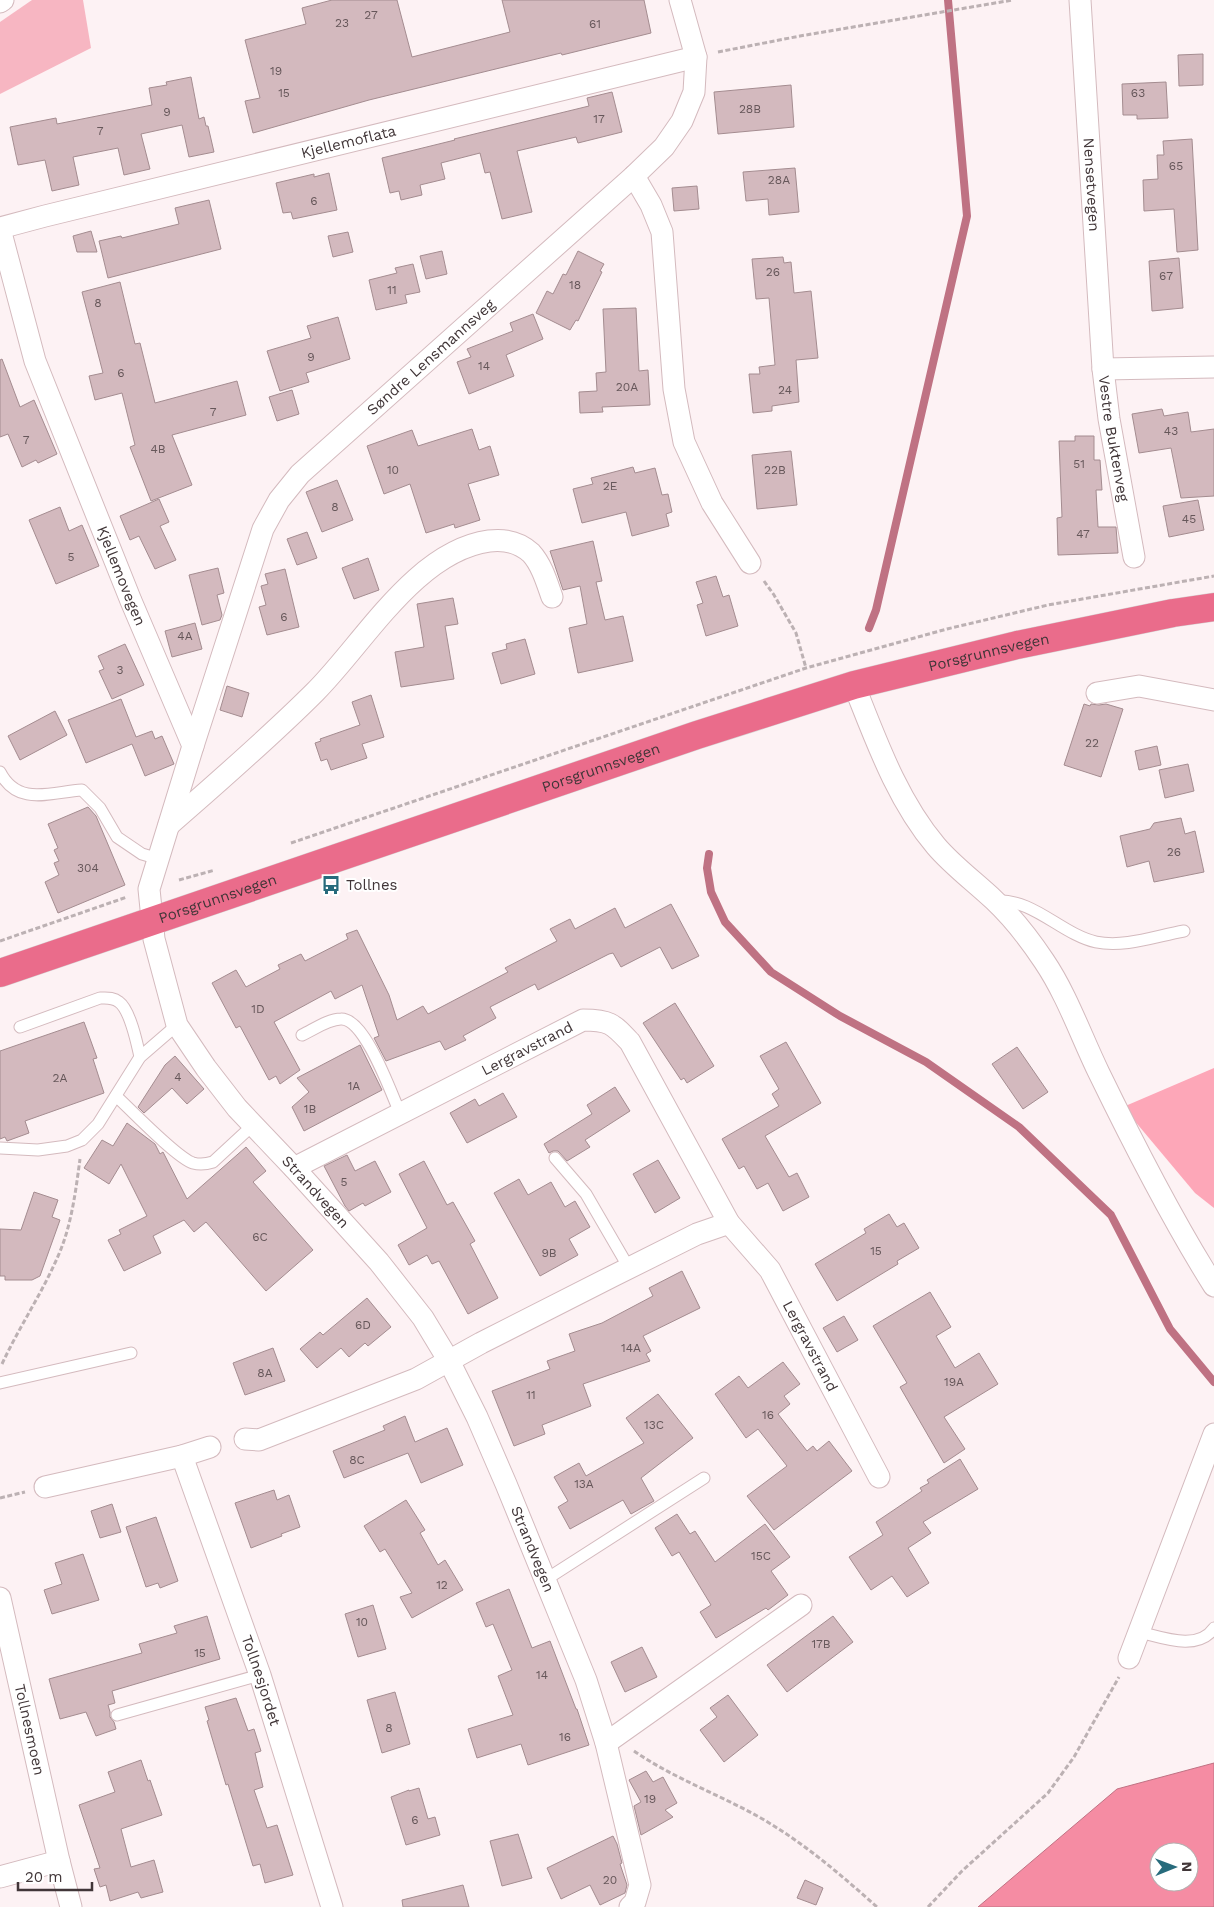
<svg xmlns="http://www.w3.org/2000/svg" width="1214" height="1907" font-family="'Work Sans',sans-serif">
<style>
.green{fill:#f7b6c2}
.forest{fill:#fda7b8}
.water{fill:#f58ca3;stroke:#bf7283;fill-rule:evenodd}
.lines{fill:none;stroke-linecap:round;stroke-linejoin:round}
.stream{stroke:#bf7283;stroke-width:8}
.building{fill:#d3b9be;stroke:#a48c90}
.lane-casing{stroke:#d4babe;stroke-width:13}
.street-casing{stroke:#d4babe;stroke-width:23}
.highway-casing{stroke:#d5d3d3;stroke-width:29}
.path{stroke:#bcb1b3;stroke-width:3;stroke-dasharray:5 2.5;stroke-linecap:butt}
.lane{stroke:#fff;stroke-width:11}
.street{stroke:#fff;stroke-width:21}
.highway{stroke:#ea6c8b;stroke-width:28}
.labels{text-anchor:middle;stroke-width:4;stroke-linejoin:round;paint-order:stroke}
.number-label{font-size:12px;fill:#66575a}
.street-label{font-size:15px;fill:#413638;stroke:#fff}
.poi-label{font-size:15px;fill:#413638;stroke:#fff;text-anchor:start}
</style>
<rect width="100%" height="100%" fill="#fdf2f4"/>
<path class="green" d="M32,0H83L91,48L0,94V22Z"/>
<path class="forest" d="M1214,1068V1208L1195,1193L1123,1107Z"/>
<path class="water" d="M1214,1763V1907H978L1117,1789ZM1159,1852H1189V1882H1159Z"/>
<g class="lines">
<g class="stream">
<path d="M869,628L876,610L967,216L948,0"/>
<path d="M709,854L707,868L711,892L725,922L771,972L840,1016L926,1062L1019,1127L1111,1215L1170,1329L1214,1382"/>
</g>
</g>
<g class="building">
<path d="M332,0H397L412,57L510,32L502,0H644L651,33L562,55L561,53L369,100L253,133L245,101L260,98L245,40L306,24L302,8Z"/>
<path d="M1203,54V85L1179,86L1178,55Z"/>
<path d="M191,77L199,119L204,117L206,126H208L214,152L189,157L182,125L141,134L150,169L124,175L118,148L73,157L79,185L52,191L45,160L18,165L10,127L56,118L57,124L152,105L149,88L167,85L166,82Z"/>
<path d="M1166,82L1168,118L1137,119V115H1123L1122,84Z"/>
<path d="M791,85L794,127L718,134L714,92Z"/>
<path d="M612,92L622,132L578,143L576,137L517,151L532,212L502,219L490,172L485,173L480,153L441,163L445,179L420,185L422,195L401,200L399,191L390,193L382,158L455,140L454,139L589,106L587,98Z"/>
<path d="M1192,139L1198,250L1177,252L1174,209L1144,211L1143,180L1158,179L1157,155H1164L1163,141Z"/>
<path d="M795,168L799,212L769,215L768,199L746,201L743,172Z"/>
<path d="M329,173L337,210L293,219L291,212L283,213L276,183L314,174V177Z"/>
<path d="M697,186L699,209L674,211L672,188Z"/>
<path d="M209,200L221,249L108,278L99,241L121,236L122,238L179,224L175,208Z"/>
<path d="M91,231L97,252H77L73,236Z"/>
<path d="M348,232L353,252L333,257L328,236Z"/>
<path d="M442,251L447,274L426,279L420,256Z"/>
<path d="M578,251L604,264L600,271L602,272L578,321L576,320L570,330L536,313L547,291L553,294L563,274L566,275Z"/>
<path d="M783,257L784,263L791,262L794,293L811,291L818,358L796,360L799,402L772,406V411L753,413L749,374H760L759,367L775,365L769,298L756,299L752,259Z"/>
<path d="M1179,258L1183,308L1152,311L1149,261Z"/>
<path d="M413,264L420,292L405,295L407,303L376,310L369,280L397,273L395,268Z"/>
<path d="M120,282L135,344L140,343L155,403L237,381L246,415L172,435L192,485L151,501L130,447L135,445L122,393L95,400L89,376L103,373L82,292Z"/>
<path d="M636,308L639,371L648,370L650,405L602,407L603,412L580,413L579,392L597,391L596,373L606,372L603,309Z"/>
<path d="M533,314L543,339L506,355L514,376L469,394L457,362L471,357L467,349L513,331L510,323Z"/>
<path d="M338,317L350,359L306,373L309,382L280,391L267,351L311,338L307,326Z"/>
<path d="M2,359L20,407L34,400L57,454L38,463L36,460L22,467L8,434L0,437V360Z"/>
<path d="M292,390L299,414L277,421L269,397Z"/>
<path d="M1162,409L1164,416L1188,412L1191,432L1214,429V496L1181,498L1171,448L1139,453L1132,414Z"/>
<path d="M472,429L479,450L490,446L499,475L468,484L480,520L455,528L454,524L426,533L410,484L384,494L367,446L412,430L418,446Z"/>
<path d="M1075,436H1094V460H1100L1102,490H1096L1098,527H1116L1118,553L1058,555L1057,518L1062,517L1059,441H1075Z"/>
<path d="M791,451L797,505L757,509L752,455Z"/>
<path d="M633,467L635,473L655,468L662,495L668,494L672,512L666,514L669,526L632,536L626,512L582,523L573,489L593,484L591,478Z"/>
<path d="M337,480L353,520L322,532L306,492Z"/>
<path d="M159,499L169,522L160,526L176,560L155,569L139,536L130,540L120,516Z"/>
<path d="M1198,500L1204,530L1169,537L1163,506Z"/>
<path d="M60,507L69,531L82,525L99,566L56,584L29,520Z"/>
<path d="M307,532L317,558L297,565L287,539Z"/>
<path d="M593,541L602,581L596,582L605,620L623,616L633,661L578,673L569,628L587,624L580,586L563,590L550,551Z"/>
<path d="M368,558L379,590L354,599L342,568Z"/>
<path d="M218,568L224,593L217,595L222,615L220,620L202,625L189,575Z"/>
<path d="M285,569L299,627L267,635L259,607L266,605L261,586L268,584L265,574Z"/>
<path d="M716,576L723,597L729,595L738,626L706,636L697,605L703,603L696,582Z"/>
<path d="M453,598L458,624L445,626L454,679L401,687L395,652L424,647L417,604Z"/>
<path d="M195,623L202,649L172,657L165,631Z"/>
<path d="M525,639L535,674L501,684L492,653L507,649L506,644Z"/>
<path d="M125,644L144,685L112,699L99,671L104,669L98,656Z"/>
<path d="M227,686L249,693L242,717L220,710Z"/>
<path d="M371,695L384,737L362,744L367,758L331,770L327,759L321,761L315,743L321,741L320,739L360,725L352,702Z"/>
<path d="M121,699L136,737L152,731L155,739L162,736L174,764L145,776L132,744L86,763L68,720Z"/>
<path d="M1084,704L1090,706L1091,704L1099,705L1106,704L1123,709L1101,777L1064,765Z"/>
<path d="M55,711L67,735L20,760L8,736Z"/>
<path d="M1157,746L1161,765L1139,770L1135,751Z"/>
<path d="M1188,764L1194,791L1165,798L1159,770Z"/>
<path d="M88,807L96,816L125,885L58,913L45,882L59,875L54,863L59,861L54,850L58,848L48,824Z"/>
<path d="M1181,818L1185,834L1195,831L1204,872L1154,882L1149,861L1127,867L1120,836L1150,829L1154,823Z"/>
<path d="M671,904L699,956L672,969L660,947L621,967L613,953L609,954L538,990L535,984L490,1007L496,1018L463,1036L466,1040L445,1050L440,1041L386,1061L374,1038L379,1036L362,985L335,999L331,991L274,1022L300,1070L280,1084L276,1076L269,1080L240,1026L236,1028L212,983L236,970L246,987L280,969L278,965L301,954L305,961L348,939L346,934L357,930L389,995L397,1020L423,1006L428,1014L508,972L505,968L557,941L550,929L570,919L575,929L615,908L625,928Z"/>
<path d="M675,1003L714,1066L687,1083L684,1078L681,1080L643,1023Z"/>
<path d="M84,1022L97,1058L93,1059L104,1093L25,1121L29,1133L7,1141L5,1137L0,1139V1051Z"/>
<path d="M786,1042L821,1103L765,1136L789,1177L797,1173L809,1197L783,1211L768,1183L757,1189L744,1166L739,1169L722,1139L779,1106L772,1094L779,1089L760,1056Z"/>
<path d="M360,1045L382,1090L304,1131L292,1107L309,1092L297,1078Z"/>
<path d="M1017,1047L1048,1092L1023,1109L992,1064Z"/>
<path d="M175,1056L204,1089L187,1104L172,1088L144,1113L138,1107L165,1065Z"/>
<path d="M615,1087L630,1111L585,1140L590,1147L567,1161L558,1151H553L549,1153L544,1144L592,1114L587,1105Z"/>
<path d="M503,1093L517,1117L467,1143L450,1113L475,1099L479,1106Z"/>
<path d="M127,1123L155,1144L160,1154L163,1152L187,1199L246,1147L266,1171L253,1182L313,1250L266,1291L206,1222L194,1232L184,1220L153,1236L161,1253L124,1271L108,1240L121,1234L119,1230L147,1216L121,1164L109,1184L84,1168L102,1140L113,1146Z"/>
<path d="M347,1155L355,1171L375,1161L391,1192L365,1206L363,1203L349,1211L345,1206L324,1166Z"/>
<path d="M658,1160L680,1198L655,1213L633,1174Z"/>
<path d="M424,1161L447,1205L453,1202L475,1241L470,1244L498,1298L468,1314L439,1261L432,1264L427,1255L409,1265L398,1245L427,1228L399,1174Z"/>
<path d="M519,1179L528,1195L551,1182L565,1207L575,1201L590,1227L569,1239L578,1255L540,1276L494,1193Z"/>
<path d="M34,1192L58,1200L52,1217L60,1220L40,1276L32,1280H5V1276H0V1229L21,1230Z"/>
<path d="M889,1214L897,1227L904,1223L919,1248L897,1261L898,1264L837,1301L815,1264L866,1233L864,1229Z"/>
<path d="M682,1271L700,1308L643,1336L651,1351L646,1354L650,1361L583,1384L591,1406L542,1425L545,1434L514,1446L492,1391L550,1369L547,1361L575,1351L569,1334L602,1323L653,1296L649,1288Z"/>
<path d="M930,1292L951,1327L936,1336L955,1368L979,1353L998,1384L944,1417L965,1449L944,1463L900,1387L907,1383L873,1326Z"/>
<path d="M367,1298L391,1327L368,1346L365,1343L349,1357L341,1348L317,1368L300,1349L320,1332L323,1335Z"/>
<path d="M844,1316L858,1340L837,1352L823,1328Z"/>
<path d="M273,1348L285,1381L245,1395L233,1363Z"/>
<path d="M783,1362L800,1384L784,1396L790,1404L778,1414L807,1451L813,1446L817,1451L829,1441L852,1471L774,1530L747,1496L787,1466L758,1429L746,1438L715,1394L739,1376L748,1388Z"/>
<path d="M658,1394L693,1438L641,1478L654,1501L631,1514L623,1500L570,1529L558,1507L568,1501L554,1477L579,1463L586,1476L644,1443L626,1418Z"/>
<path d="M405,1416L415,1442L447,1428L463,1465L421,1483L408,1453L344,1478L333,1451L385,1430L383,1426Z"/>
<path d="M960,1459L978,1489L923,1522L931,1533L908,1548L929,1583L907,1597L892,1576L871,1590L849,1557L883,1535L876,1522L922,1491L920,1488L929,1483L927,1480Z"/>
<path d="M274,1490L277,1500L289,1495L300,1527L281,1534L282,1536L251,1548L235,1503Z"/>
<path d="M406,1500L425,1530L420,1533L438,1565L445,1560L463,1590L412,1618L400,1597L412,1593L385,1549L380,1552L364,1526Z"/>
<path d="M112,1504L121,1532L100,1538L91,1511Z"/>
<path d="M677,1514L690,1534L695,1531L715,1562L765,1524L790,1557L771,1571L788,1595L768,1610L766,1608L716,1638L700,1612L711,1605L679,1552L672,1556L655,1528Z"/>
<path d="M156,1517L178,1581L160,1588L158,1583L146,1587L126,1527Z"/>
<path d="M83,1554L99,1600L52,1614L44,1590L62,1584L55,1563Z"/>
<path d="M509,1589L532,1648L550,1641L576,1709H577L589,1745L528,1765L521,1744L477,1758L468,1729L513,1715L498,1676L512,1670L493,1624L486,1627L476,1603Z"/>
<path d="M373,1605L386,1649L358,1657L345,1614Z"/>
<path d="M207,1616L220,1659L112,1691L115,1703L108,1705L110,1712V1717L114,1722L116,1729L96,1736L86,1712L60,1719L49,1679L142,1653L139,1644L177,1633L174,1626Z"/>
<path d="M833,1616L853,1642L787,1692L767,1665Z"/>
<path d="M642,1647L657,1677L625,1692L611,1662Z"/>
<path d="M395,1692L410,1744L382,1753L367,1700Z"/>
<path d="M728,1695L758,1735L724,1762L700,1730L717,1717L710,1708Z"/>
<path d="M236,1698L248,1731L254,1729L261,1751L255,1753L263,1787L254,1790L267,1828L277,1825L293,1875L265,1883L260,1864L253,1866L228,1784L226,1785L207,1721L209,1720L205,1707Z"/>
<path d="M141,1760L148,1781L150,1780L162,1815L121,1829L131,1867L154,1860L163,1892L141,1898L138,1892L110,1901L106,1885L100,1887L94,1869L100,1868L79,1805L115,1792L108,1772Z"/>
<path d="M646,1771L653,1782L663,1777L677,1803L665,1810L673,1817L641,1835L634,1806L641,1802L629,1780Z"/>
<path d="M419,1788L428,1819L435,1817L440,1835L406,1845L391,1797L409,1790V1791Z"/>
<path d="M518,1834L532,1878L502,1886L490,1841Z"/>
<path d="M613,1836L617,1844L622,1863L620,1864L627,1885L625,1893L600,1905L590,1885L561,1899L547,1868Z"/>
<path d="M805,1880L823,1888L816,1905L797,1898Z"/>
<path d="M463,1885L469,1907H403L402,1900Z"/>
</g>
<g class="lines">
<g class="lane-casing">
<g id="lane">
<path d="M0,772C18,807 51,792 82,790L100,808L117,837L142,854L159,859"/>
<path d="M995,901C1033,898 1061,934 1096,942C1124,948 1156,936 1184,931"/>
<path d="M20,1027L100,998C107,998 113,997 119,1002C130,1010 137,1043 140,1057"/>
<path d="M302,1035C313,1030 328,1019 341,1019C365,1018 391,1093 400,1113"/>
<path d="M116,1096C131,1110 177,1158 193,1163C200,1165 207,1164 213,1162L253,1125"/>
<path d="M0,1148L38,1150L67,1146L82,1140L98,1124L140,1057L177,1025"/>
<path d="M555,1158L586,1194L629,1268"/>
<path d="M0,1383L131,1353"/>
<path d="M545,1580L704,1478"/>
<path d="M1139,1632C1161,1637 1198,1652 1214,1628"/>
<path d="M117,1715L260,1675"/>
</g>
</g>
<g class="street-casing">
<g id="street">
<path id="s1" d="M1080,0L1103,369L1109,419L1134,557"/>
<path d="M0,2L3,0"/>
<path d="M634,176L651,205L662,232L674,389L684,442L712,503L750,563"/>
<path id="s2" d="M0,228L45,216L696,57"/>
<path id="s3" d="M0,229L35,361L131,601L193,746L149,889L154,939L177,1025L206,1068L237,1108L294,1168L379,1262L423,1318L449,1361L477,1417L506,1484L586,1680L606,1743L640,1885L635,1902L630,1907"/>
<path d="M1103,369L1214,367"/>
<path d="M854,685C876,740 897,800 936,846C953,866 975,882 994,900C1012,917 1030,940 1044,961C1067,995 1081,1036 1099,1073C1134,1145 1171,1218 1214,1286"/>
<path d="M1097,693L1139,686L1214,700"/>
<path id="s4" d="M193,746L263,529L279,500L300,474L634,176L664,147L682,121L694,92L696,57L680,0"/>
<path d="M169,825C218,782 268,739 315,692C364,643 416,551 489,541C505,539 519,542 531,553C542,565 547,583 552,597"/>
<path id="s5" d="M294,1168L583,1020C610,1020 613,1024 630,1042L729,1223L770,1270L879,1477"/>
<path d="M245,1439L259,1440L416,1379L481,1343L613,1276L697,1234L729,1223"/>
<path id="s6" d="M182,1456L260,1675L332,1907"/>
<path d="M45,1487L182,1456L210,1447"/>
<path id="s7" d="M0,1598L59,1861L71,1907"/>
<path d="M1129,1658L1214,1434"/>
<path d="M606,1743L801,1605"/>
<path d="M0,1877L59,1861"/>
</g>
</g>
<g class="highway-casing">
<g id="highway">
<path id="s8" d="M0,973L697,735L854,685L1017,645L1173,613L1214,607"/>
</g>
</g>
<g class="path">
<path d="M718,52L800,36L1013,0"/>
<path d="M764,581L774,595L796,633L806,668"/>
<path d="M291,843L806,668L947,629L1048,605L1214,576"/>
<path d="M179,880L215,870"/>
<path d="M0,941L127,897"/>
<path d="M2,1364C20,1325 45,1289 61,1249C72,1221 76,1189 80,1159"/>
<path d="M0,1498L25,1492"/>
<path d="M634,1751C673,1778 718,1794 759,1817C803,1842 840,1874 877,1907"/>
<path d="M928,1907L962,1871L1048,1793L1074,1757L1119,1677"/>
</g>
<use href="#lane" class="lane"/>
<use href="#street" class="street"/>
<use href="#highway" class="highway"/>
</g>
<defs>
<g id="bus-bare" transform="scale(1.5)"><path d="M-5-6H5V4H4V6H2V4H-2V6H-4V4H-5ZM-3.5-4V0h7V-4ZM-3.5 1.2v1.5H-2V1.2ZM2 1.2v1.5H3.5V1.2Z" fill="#276b7c" stroke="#fff" stroke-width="2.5" paint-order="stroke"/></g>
</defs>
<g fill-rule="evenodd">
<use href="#bus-bare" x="331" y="885"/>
</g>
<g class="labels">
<g class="number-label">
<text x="371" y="19">27</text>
<text x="342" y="27">23</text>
<text x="595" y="28">61</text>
<text x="276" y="75">19</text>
<text x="284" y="97">15</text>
<text x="1138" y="97">63</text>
<text x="750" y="113">28B</text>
<text x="167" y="116">9</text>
<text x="599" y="123">17</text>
<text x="100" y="135">7</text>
<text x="1176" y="170">65</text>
<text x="779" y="184">28A</text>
<text x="314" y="205">6</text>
<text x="773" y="276">26</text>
<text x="1166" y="280">67</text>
<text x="575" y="289">18</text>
<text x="392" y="294">11</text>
<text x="98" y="307">8</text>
<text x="311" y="361">9</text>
<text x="484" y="370">14</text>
<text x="121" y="377">6</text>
<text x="627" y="391">20A</text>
<text x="785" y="394">24</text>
<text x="213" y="416">7</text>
<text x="1171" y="435">43</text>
<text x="26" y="444">7</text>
<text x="158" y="453">4B</text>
<text x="1079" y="468">51</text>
<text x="393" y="474">10</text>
<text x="775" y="474">22B</text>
<text x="610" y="490">2E</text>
<text x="335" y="511">8</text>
<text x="1189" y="523">45</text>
<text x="1083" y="538">47</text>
<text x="71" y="561">5</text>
<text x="284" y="621">6</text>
<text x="185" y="640">4A</text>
<text x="120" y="674">3</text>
<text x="1092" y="747">22</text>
<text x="1174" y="856">26</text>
<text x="88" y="872">304</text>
<text x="258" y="1013">1D</text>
<text x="178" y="1081">4</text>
<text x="60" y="1082">2A</text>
<text x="354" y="1090">1A</text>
<text x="310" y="1113">1B</text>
<text x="344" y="1186">5</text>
<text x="260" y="1241">6C</text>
<text x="876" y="1255">15</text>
<text x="549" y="1257">9B</text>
<text x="363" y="1329">6D</text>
<text x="631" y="1352">14A</text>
<text x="265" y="1377">8A</text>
<text x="954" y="1386">19A</text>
<text x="531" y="1399">11</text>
<text x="768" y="1419">16</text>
<text x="654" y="1429">13C</text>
<text x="357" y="1464">8C</text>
<text x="584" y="1488">13A</text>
<text x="761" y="1560">15C</text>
<text x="442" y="1589">12</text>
<text x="362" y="1626">10</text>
<text x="821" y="1648">17B</text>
<text x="200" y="1657">15</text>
<text x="542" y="1679">14</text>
<text x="389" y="1732">8</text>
<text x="565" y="1741">16</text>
<text x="650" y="1803">19</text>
<text x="415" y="1824">6</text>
<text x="610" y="1884">20</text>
</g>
<g class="street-label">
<text dy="5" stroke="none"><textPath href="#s2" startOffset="359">Kjellemoflata</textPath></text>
<text dy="5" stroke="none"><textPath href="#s1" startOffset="185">Nensetvegen</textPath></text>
<text dy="5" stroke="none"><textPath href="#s4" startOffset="470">Søndre Lensmannsveg</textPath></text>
<text dy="5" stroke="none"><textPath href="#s1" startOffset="440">Vestre Buktenveg</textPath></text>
<text dy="5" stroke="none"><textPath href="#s3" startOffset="368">Kjellemovegen</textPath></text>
<text dy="5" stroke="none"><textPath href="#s8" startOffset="1040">Porsgrunnsvegen</textPath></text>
<text dy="5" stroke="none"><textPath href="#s8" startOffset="635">Porsgrunnsvegen</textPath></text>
<text dy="5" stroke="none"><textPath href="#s8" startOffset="230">Porsgrunnsvegen</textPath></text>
<text dy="5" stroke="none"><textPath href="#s5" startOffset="262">Lergravstrand</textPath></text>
<text dy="5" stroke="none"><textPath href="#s3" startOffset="1059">Strandvegen</textPath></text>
<text dy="5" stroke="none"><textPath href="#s5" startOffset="734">Lergravstrand</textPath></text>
<text dy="5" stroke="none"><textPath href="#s3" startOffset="1481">Strandvegen</textPath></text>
<text dy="5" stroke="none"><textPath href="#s6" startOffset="238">Tollnesjordet</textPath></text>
<text dy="5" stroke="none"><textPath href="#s7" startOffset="135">Tollnesmoen</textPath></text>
</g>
<g class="poi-label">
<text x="346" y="890">Tollnes</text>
</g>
</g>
<g transform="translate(1174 1867) rotate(89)"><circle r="24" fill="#ffffff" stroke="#b3afaf"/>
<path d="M0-4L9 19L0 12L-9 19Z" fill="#276b7c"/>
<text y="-8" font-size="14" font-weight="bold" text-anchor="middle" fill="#413638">N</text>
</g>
<path d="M18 1882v8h74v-8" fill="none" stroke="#413638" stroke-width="2.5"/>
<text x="25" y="1882" font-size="15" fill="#413638" stroke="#ffffff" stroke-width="4" paint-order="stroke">20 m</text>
</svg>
